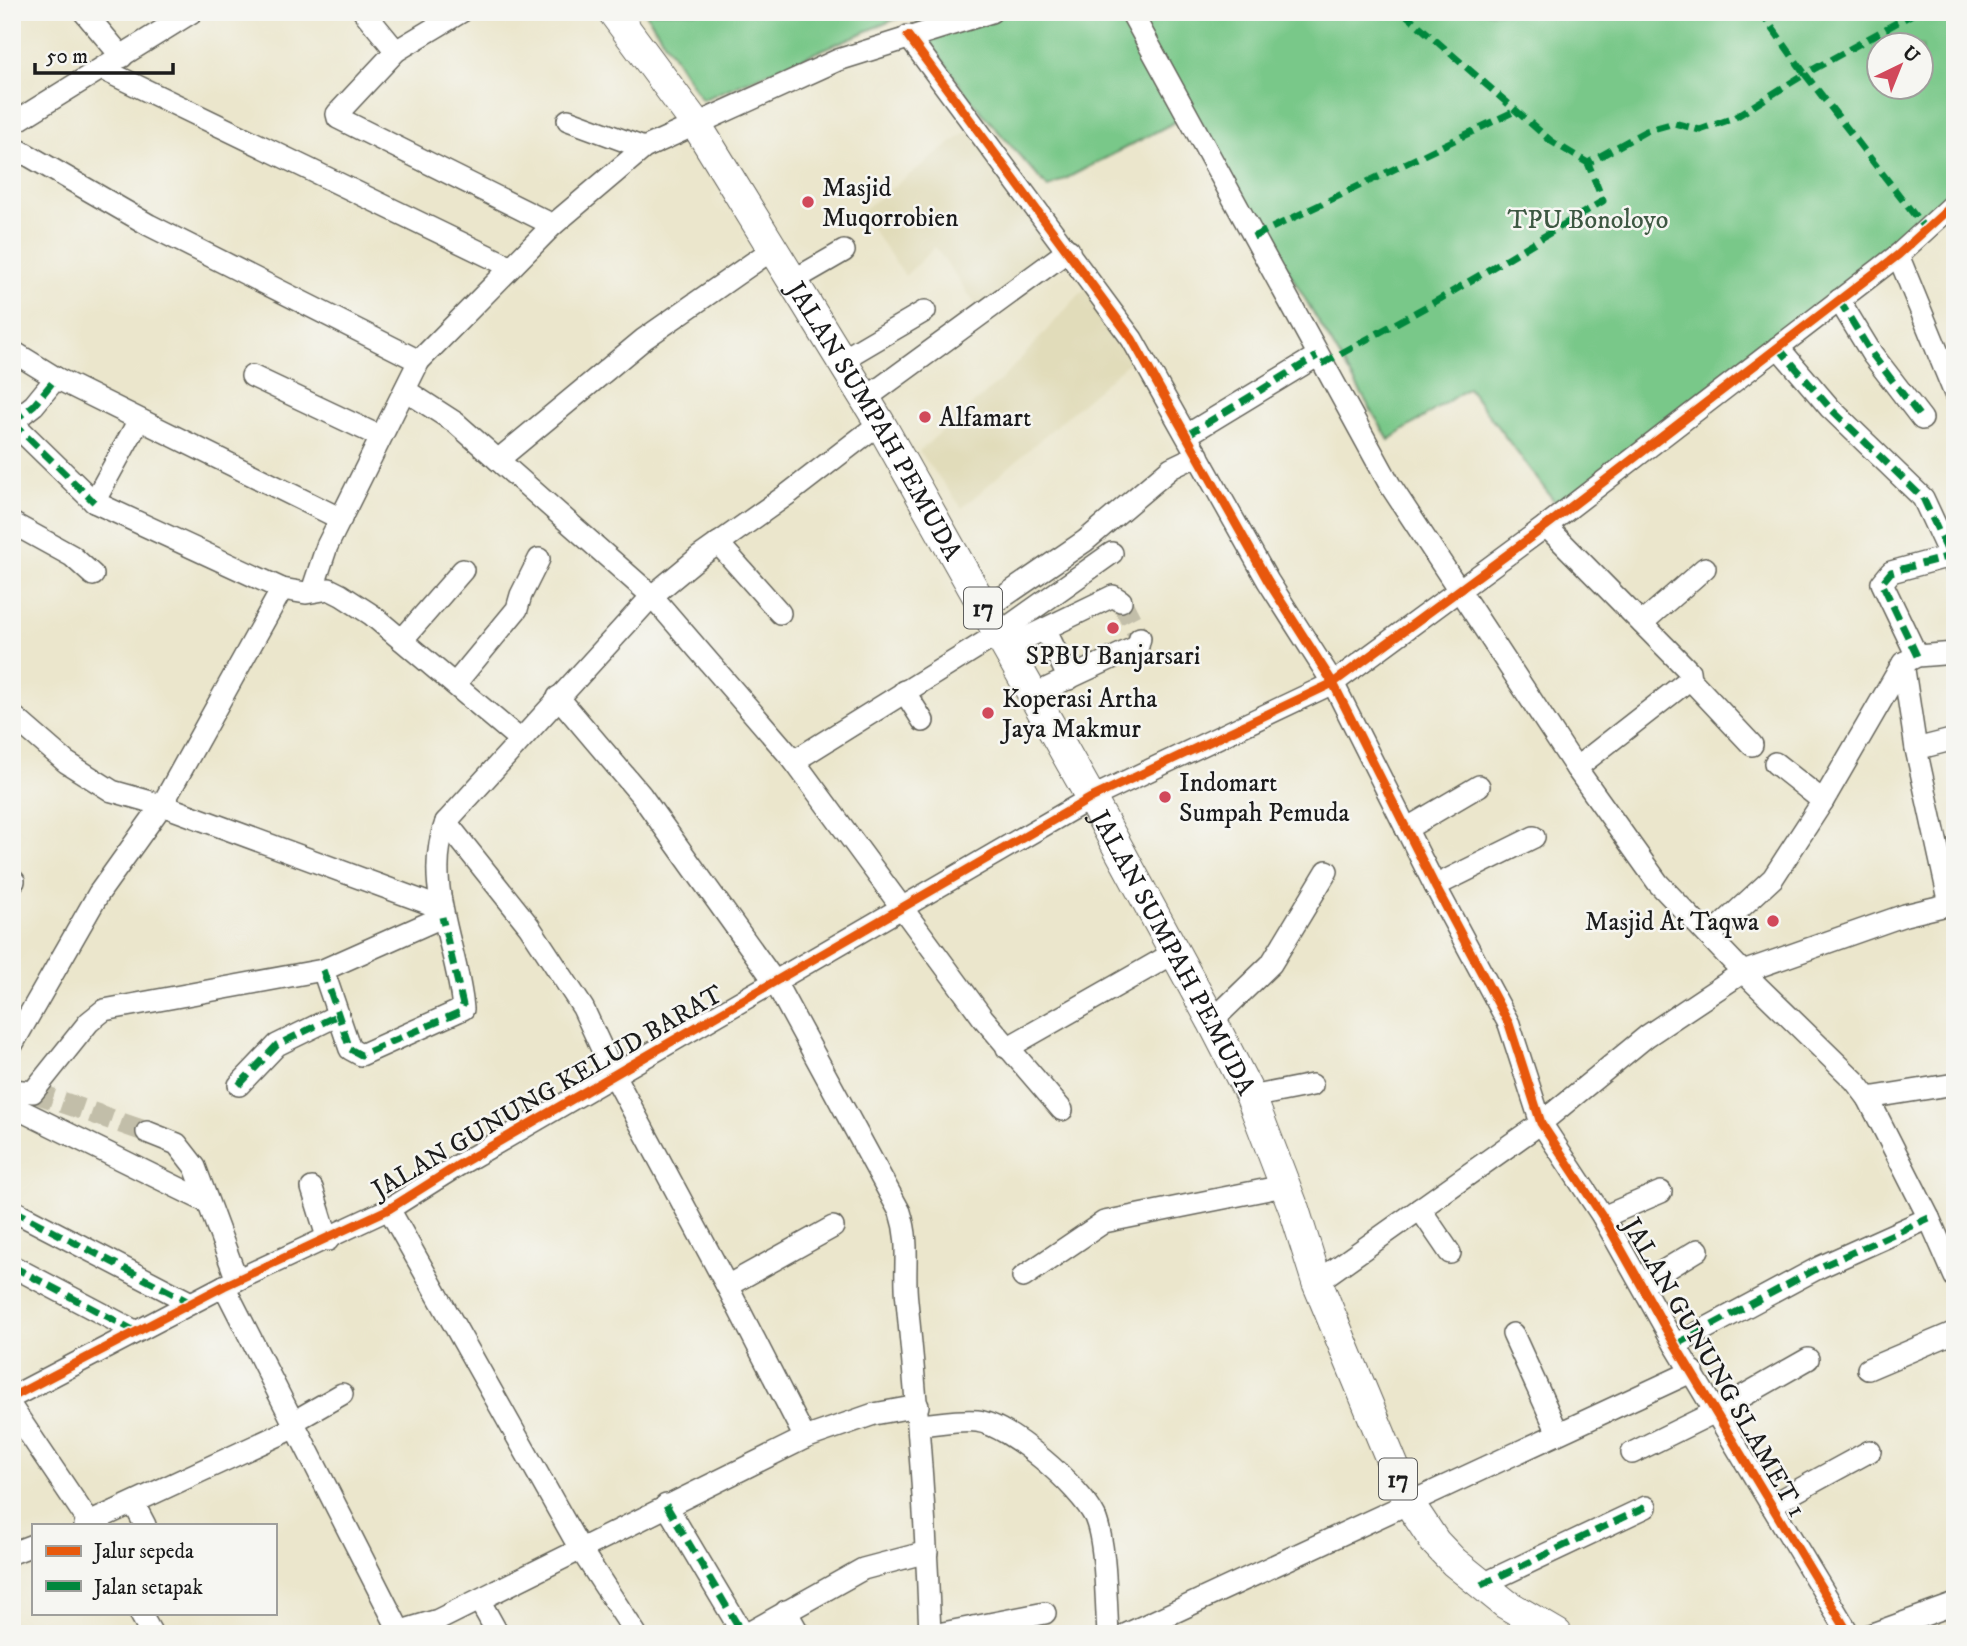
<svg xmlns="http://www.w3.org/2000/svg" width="1967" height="1646" font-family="'IM FELL DW Pica',serif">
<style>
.built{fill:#e1dcba}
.green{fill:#79c889;stroke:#4a7252;stroke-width:2;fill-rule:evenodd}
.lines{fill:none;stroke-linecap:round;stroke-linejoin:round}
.minor-tunnel{stroke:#c2bea9;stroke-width:21;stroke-dasharray:21 10;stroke-linecap:butt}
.minor-casing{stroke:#64635a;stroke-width:24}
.highway-casing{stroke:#64635a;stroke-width:32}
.minor{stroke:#fff;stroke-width:21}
.highway{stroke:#fff;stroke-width:30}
.quiet{stroke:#00873e;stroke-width:7;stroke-dasharray:14 7;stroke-linecap:butt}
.cycleway-casing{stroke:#f6f6f2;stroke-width:13}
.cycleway{stroke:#e8590c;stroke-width:9}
.poi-dot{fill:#d1495b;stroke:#f6f6f2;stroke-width:2.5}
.labels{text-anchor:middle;stroke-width:5;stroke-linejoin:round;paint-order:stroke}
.shield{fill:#f6f6f2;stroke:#5d5d5c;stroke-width:2}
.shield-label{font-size:24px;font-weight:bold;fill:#1c1c1c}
.poi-label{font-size:26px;fill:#1c1c1c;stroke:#f6f6f2;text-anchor:start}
.park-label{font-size:26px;fill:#3d5842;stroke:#f6f6f2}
.street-label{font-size:26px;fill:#1c1c1c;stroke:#f6f6f2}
</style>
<rect width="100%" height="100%" fill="#f6f6f2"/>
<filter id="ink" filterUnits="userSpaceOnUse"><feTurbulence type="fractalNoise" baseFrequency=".0143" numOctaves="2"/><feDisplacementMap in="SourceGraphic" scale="14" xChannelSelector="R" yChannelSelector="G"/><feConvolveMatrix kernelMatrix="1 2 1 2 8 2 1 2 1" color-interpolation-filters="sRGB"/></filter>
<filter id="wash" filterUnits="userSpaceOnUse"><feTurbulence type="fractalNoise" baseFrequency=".00686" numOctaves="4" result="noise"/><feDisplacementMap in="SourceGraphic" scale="28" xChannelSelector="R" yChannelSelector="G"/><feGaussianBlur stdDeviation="1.57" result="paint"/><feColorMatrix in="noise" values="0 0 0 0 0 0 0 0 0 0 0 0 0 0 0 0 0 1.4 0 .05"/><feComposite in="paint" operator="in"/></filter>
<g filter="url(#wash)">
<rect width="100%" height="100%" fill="#ebe6cc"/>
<g class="built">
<path d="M970,129L1054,250L978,308L935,247L905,276L860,212Z"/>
<path d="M1088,285L1137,355L962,508L919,451L1003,378Z"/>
</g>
<path class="green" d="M645,12H1955V196L1558,506L1468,388L1389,440L1194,112L1048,188L969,98L910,13L702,100ZM1880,46H1922V88H1880Z"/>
</g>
<g filter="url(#ink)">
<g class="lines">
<g class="minor-tunnel">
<path d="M1121,601L1140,638"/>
<path d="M33,1092L147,1132"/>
</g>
<g class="minor-casing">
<g id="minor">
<path d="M84,12L122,57"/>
<path d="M364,12L396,51"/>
<path d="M461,12L396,51L337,114L338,118L553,225"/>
<path d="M1131,12L1390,485L1576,768L1658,883L1743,972L1855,1081L1868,1098L1929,1218L1955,1277"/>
<path d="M908,36L1132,339L1268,581L1333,683L1435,886L1509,1024L1541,1123L1603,1217L1675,1345L1849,1634"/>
<path d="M102,69L511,267"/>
<path d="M568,120L644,148"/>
<path d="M12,124L192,12"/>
<path d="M12,146L149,225L419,361"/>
<path d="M1898,255L1955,394"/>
<path d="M792,281L844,251"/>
<path d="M1839,300L1872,354L1922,419"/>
<path d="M1778,347L1830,408L1923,498L1955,567"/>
<path d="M12,351L56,378L341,519"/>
<path d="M840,361L925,311"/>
<path d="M252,376L379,436"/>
<path d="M405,390L456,423L652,596L794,761L983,1018L1062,1110"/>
<path d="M865,399L1069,250"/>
<path d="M12,422L94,502L282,589L306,593L329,589L341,595L372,615L519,739"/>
<path d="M12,422L34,405L56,378"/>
<path d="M1187,435L1317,356"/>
<path d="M498,460L644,339L773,249"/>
<path d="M94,502L139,420"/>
<path d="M12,523L72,556L93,575"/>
<path d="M1546,526L1689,671L1690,679L1752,745"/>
<path d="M718,543L780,613"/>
<path d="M312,591L327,546L419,361L553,225L644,148L838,60L991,12"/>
<path d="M984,610L1085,541L1171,468L1198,455"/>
<path d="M1642,623L1705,568"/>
<path d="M1045,629L1069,679"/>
<path d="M402,640L463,570"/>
<path d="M1005,648L1113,596L1121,601"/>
<path d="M1917,656L1882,583L1891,572L1950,556"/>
<path d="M1903,663L1916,749L1950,904"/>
<path d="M455,684L517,609L521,595L539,559"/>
<path d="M904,691L923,721"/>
<path d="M1033,695L1138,646L1140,638"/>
<path d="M558,697L641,795L775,982L900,1212C911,1246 903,1267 907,1301C918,1412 926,1523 930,1634"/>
<path d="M12,715L66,762L112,791L162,805L441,908"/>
<path d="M1916,749L1955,739"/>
<path d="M794,761L998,634L1112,553"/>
<path d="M1775,763L1823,801"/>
<path d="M1576,768L1690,679"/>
<path d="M446,822L529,926L583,1008L614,1075L727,1286L805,1438"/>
<path d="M1406,829L1479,786"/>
<path d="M12,883L14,881"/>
<path d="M1435,886L1534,837"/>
<path d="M1710,936L1773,878L1823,801L1903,663L1917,656L1955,653"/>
<path d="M323,970L350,1049L361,1055L463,1009C458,947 422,885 446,822L652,596L699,557L788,494L880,423"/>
<path d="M1212,1021L1271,964L1327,871"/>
<path d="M12,1045L99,893L162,805L282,589"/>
<path d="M1007,1048L1174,953"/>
<path d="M239,1085L277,1045L338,1015"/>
<path d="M12,1090L33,1092L89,1022L104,1010L323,970L442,917"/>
<path d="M1251,1097L1312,1085"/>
<path d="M1868,1098L1955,1084"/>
<path d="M12,1106L207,1202"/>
<path d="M147,1132L177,1144L195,1167L237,1280"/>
<path d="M312,1188L328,1240"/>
<path d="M389,1209L579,1547L636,1634"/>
<path d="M1420,1209L1450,1253"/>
<path d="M12,1210L191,1303"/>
<path d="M1603,1217L1661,1192"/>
<path d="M12,1266L135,1331"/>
<path d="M1023,1277L1104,1222L1284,1186"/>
<path d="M1317,1282L1541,1123L1647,1036L1743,972L1905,915L1955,903"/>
<path d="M1642,1284L1698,1250"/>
<path d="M224,1286L401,1634"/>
<path d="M727,1286L833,1227"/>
<path d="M1513,1334L1558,1433"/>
<path d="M1675,1345L1820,1267L1929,1218"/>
<path d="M1868,1369L1955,1332"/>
<path d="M12,1397L224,1286L389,1209L457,1166L1091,798L1333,683L1546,526L1898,255L1955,203"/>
<path d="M12,1408L91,1525"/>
<path d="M293,1422L342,1394"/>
<path d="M919,1425C937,1424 959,1419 977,1421C1010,1425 1081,1488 1095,1517C1106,1543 1106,1603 1108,1634"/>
<path d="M1632,1453L1715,1412L1808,1359"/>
<path d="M134,1504L145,1525"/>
<path d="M666,1505L743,1634"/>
<path d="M1771,1505L1870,1451"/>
<path d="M85,1525L296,1427"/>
<path d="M12,1553L33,1545"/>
<path d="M1481,1585L1646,1507"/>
<path d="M483,1607L498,1634"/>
<path d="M786,1611L799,1634"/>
<path d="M140,1613L152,1634"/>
<path d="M391,1634L438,1620L805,1438L874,1414L918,1406"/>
<path d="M747,1634L863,1569L927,1552"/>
<path d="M938,1634L1045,1613"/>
<path d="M1127,1634L1693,1371"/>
<path d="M1872,1634L1955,1604"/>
</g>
</g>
<g class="highway-casing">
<g id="highway">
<path id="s1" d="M613,12L696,124L880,423L1091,798L1212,1021L1251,1097L1294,1209L1317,1282L1409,1503L1435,1542L1454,1562L1506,1604L1557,1634"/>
</g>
</g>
<use href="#minor" class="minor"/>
<use href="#highway" class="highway"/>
<g class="quiet">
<path d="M1403,12L1551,141L1588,163L1646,131L1674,123L1700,130L1734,118L1805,74L1761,12"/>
<path d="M1916,12L1805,74L1926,230"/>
<path d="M1253,237L1517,110"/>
<path d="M1839,300L1872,354L1922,419"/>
<path d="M1778,347L1830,408L1923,498L1955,567"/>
<path d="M1322,364L1440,299L1603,201L1588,163"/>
<path d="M12,422L94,502"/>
<path d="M12,422L34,405L56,378"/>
<path d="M1187,435L1317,356"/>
<path d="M1917,656L1882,583L1891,572L1950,556"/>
<path d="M323,970L350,1049L361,1055L460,1012L463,1005L442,917"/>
<path d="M239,1085L277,1045L338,1015"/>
<path d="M12,1210L191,1303"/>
<path d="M12,1266L135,1331"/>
<path d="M1675,1345L1820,1267L1929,1218"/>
<path d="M666,1505L743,1634"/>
<path d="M1481,1585L1646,1507"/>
</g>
<g class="cycleway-casing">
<g id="cycleway">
<path d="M908,36L1132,339L1268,581L1333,683L1435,886L1509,1024L1541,1123L1603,1217L1675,1345L1849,1634"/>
<path d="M12,1397L224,1286L389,1209L457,1166L1091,798L1333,683L1546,526L1898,255L1955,203"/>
</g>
</g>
<use href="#cycleway" class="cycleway"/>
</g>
</g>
<g class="poi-dot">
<circle cx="808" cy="202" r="7"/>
<circle cx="925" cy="417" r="7"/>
<circle cx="1113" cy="628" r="7"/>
<circle cx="988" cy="713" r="7"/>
<circle cx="1165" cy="797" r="7"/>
<circle cx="1773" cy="921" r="7"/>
</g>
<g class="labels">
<g class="shield">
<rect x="964" y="587.5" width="38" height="41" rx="5"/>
<rect x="1379" y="1458.5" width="38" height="41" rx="5"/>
</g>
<g class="shield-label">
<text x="983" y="616">17</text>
<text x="1398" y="1487">17</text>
</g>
<g class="poi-label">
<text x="822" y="196">Masjid<tspan x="822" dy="30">Muqorrobien</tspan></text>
<text x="939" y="426">Alfamart</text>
<text x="1113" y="664" text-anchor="middle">SPBU Banjarsari</text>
<text x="1002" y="707">Koperasi Artha<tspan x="1002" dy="30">Jaya Makmur</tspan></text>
<text x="1179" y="791">Indomart<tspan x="1179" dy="30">Sumpah Pemuda</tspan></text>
<text x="1759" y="930" text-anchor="end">Masjid At Taqwa</text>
</g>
<g class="park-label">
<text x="1588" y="228">TPU Bonoloyo</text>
</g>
<g class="street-label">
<text dy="9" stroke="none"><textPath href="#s1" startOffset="486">JALAN SUMPAH PEMUDA</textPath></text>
<text dy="9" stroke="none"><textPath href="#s1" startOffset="1096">JALAN SUMPAH PEMUDA</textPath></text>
<text transform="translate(547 1091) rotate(-30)" y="9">JALAN GUNUNG KELUD BARAT</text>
<text transform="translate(1715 1367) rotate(60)" y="9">JALAN GUNUNG SLAMET 1</text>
</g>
</g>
<rect width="1967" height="1646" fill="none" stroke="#f6f6f2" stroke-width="42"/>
<rect x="32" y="1524" width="245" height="91" fill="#f6f6f2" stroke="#9f9f9c" stroke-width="2"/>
<rect x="46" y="1546" width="35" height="10" fill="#e8590c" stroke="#9f9f9c" stroke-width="2"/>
<text x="94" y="1558" font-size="21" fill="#1c1c1c">Jalur sepeda</text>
<rect x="46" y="1581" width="35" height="10" fill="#00873e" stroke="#9f9f9c" stroke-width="2"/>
<text x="94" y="1594" font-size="21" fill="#1c1c1c">Jalan setapak</text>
<g transform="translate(1900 66) rotate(43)"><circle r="33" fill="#f6f6f2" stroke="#9f9f9c" stroke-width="2"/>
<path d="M0-5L12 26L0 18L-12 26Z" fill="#d1495b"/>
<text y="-10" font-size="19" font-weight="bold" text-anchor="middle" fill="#1c1c1c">U</text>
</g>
<path d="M35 63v10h138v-10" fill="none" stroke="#1c1c1c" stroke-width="3.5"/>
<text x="46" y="63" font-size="21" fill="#1c1c1c" stroke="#f6f6f2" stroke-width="5" paint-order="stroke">50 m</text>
</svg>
